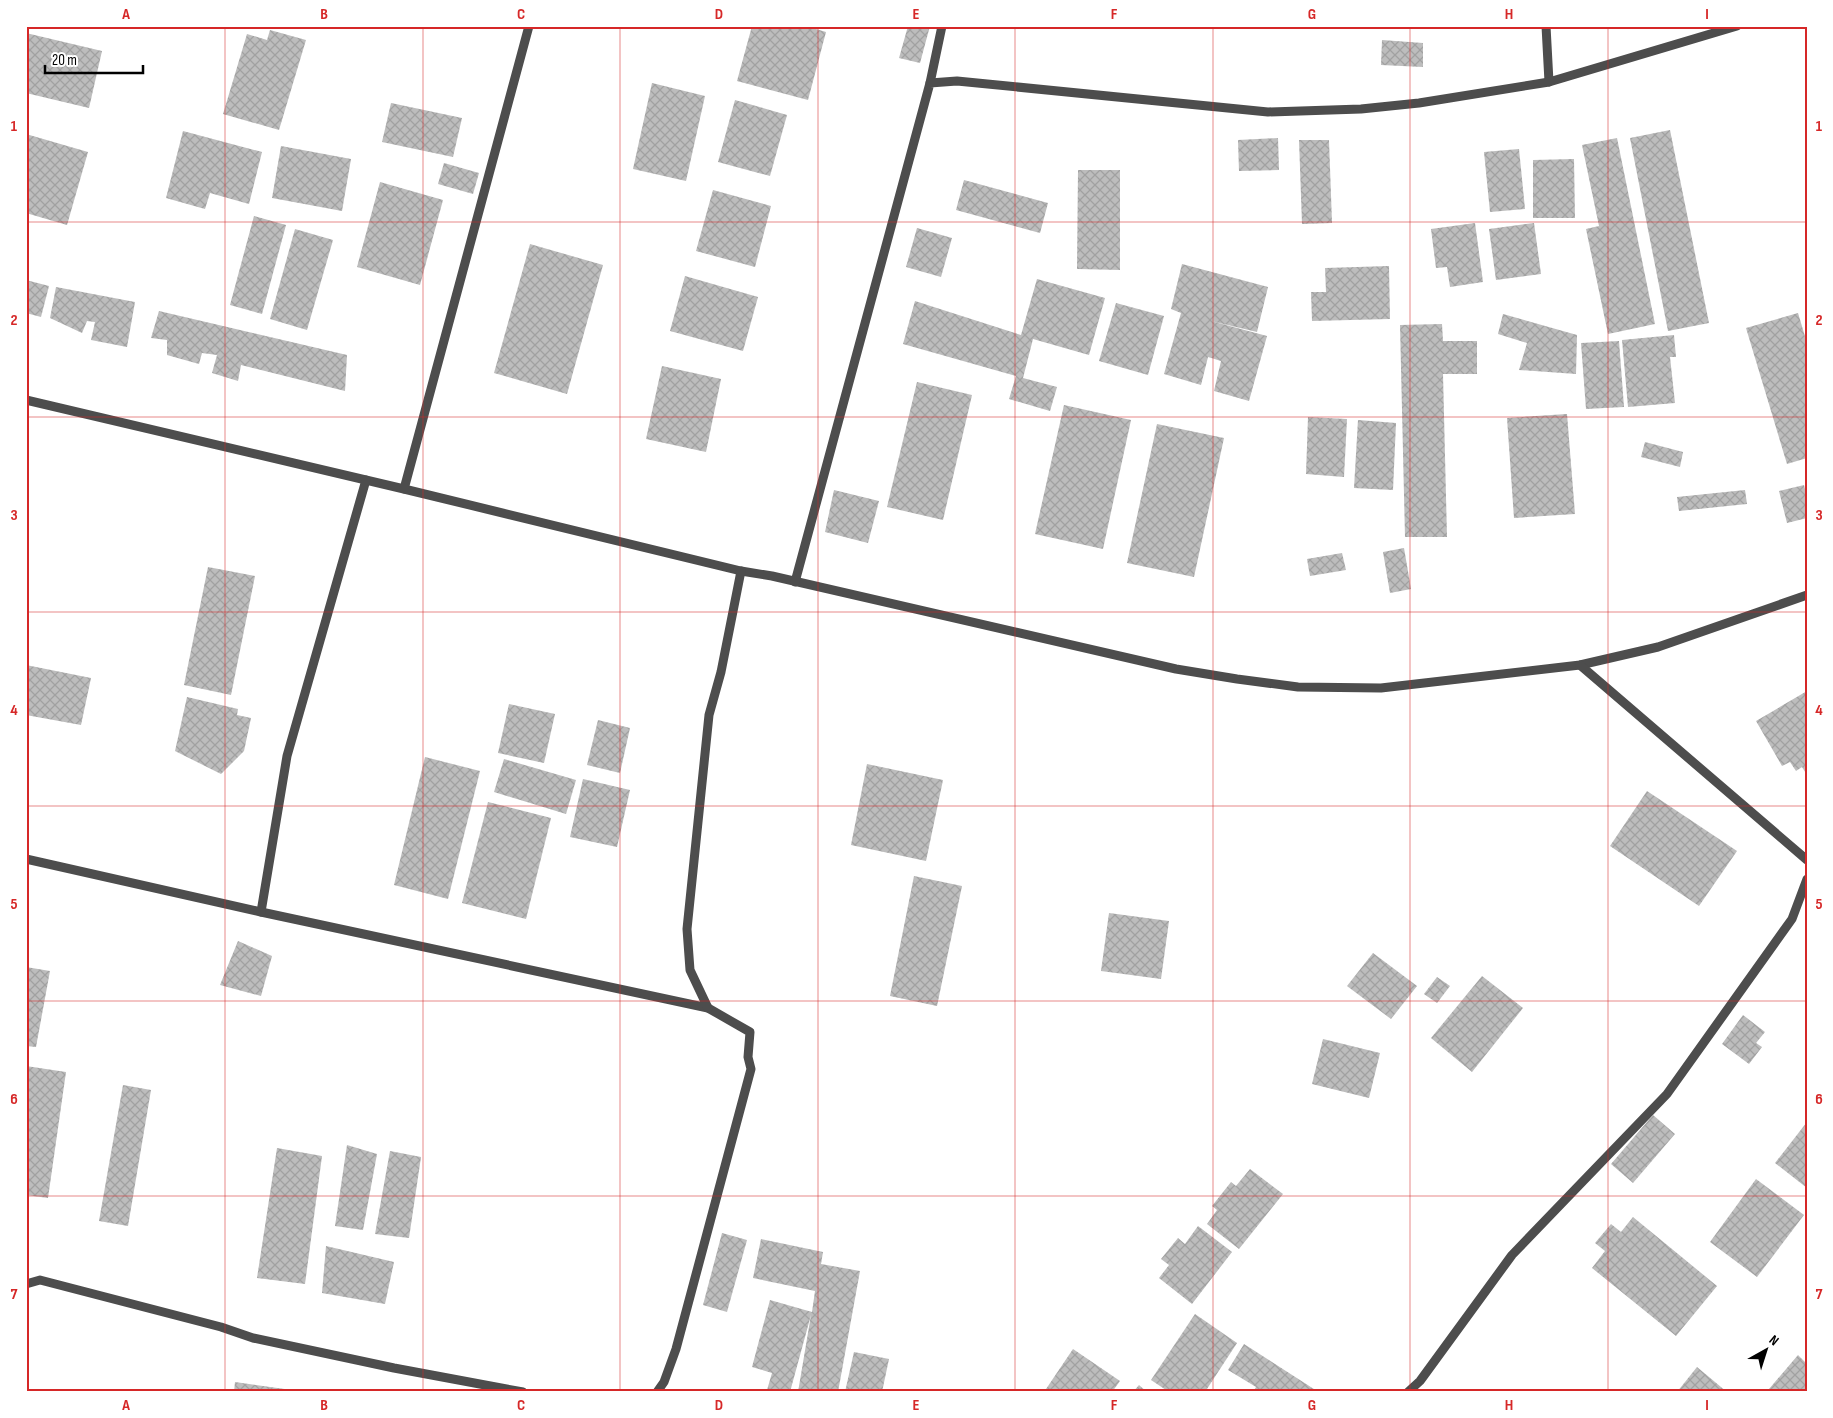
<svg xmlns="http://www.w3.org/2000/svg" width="1833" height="1418" font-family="'Sofia Sans Condensed',sans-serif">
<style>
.building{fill:url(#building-cross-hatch)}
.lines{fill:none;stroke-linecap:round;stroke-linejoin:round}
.minor{stroke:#4d4d4d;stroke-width:9}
.grid{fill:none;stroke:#d62828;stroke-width:1;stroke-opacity:0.55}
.neatline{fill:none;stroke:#d62828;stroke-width:2}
.grid-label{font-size:16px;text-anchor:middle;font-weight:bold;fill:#d62828}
</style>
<defs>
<pattern id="building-cross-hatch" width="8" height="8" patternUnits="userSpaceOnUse" patternTransform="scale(1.25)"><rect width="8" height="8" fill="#bdbdbd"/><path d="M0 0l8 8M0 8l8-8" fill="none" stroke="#a1a1a1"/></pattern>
</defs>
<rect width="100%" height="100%" fill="#fff"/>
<g class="building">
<path d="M752,26H806L826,32L808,100L737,81Z"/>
<path d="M908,26H930L920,63L899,58Z"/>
<path d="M270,30L306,40L279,130L223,114L247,34L267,40Z"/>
<path d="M26,33L102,51L89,108L26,93Z"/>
<path d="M1382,40L1423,43V67L1381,65Z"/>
<path d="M652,83L705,96L686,181L633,169Z"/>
<path d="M735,100L787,115L770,176L718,162Z"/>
<path d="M391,103L462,118L453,157L382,142Z"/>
<path d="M1670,130L1709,323L1668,331L1630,138Z"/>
<path d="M183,131L262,152L249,204L210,193L205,209L166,198Z"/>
<path d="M26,134L88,152L67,225L26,213Z"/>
<path d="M1278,138L1279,170L1239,171L1238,140Z"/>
<path d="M1617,138L1655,324L1608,334L1586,229L1599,226L1582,145Z"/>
<path d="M1299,140H1329L1332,223L1302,224Z"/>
<path d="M281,146L351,159L342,211L272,198Z"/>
<path d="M1519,149L1525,209L1490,212L1484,152Z"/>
<path d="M1574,159L1575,218H1533V160Z"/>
<path d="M444,163L479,173L473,194L438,184Z"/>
<path d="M1078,170H1120V270L1077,269Z"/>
<path d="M964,180L1048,203L1040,233L956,210Z"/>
<path d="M380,182L443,200L420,285L357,267Z"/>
<path d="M713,190L771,206L755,267L696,251Z"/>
<path d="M254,216L286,225L262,314L230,305Z"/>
<path d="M1475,223L1483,282L1450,287L1447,267L1436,268L1431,229Z"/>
<path d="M1534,223L1541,274L1496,280L1489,229Z"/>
<path d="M917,228L952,238L941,277L906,267Z"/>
<path d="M295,229L333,240L307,330L270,319Z"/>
<path d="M530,244L603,265L567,394L494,373Z"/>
<path d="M1182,264L1268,287L1257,332L1211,321L1267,336L1249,401L1214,391L1221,361L1208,357L1201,385L1164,374L1181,313L1171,309Z"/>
<path d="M1389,266L1390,319L1312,321L1311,292H1326L1325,268Z"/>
<path d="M685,276L758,297L743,351L670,331Z"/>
<path d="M1037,279L1105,298L1089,355L1033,339L1023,378L1057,387L1050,411L1009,399L1016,376L903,344L915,301L1021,335Z"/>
<path d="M26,280L49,286L41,317L26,313Z"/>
<path d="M56,287L135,302L127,347L91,340L95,322L87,321L82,333L50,318Z"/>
<path d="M1116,303L1164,316L1148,375L1099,361Z"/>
<path d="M159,311L347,355L345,391L241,365L238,381L212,373L217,355L202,353L199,364L167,355V340L151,338Z"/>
<path d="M1798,313L1807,343V458L1787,464L1746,328Z"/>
<path d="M1503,314L1577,335L1576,374L1519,370L1527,343L1498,334Z"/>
<path d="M1442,324L1443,341H1477V374H1443L1447,537H1405L1400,325Z"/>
<path d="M1674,335L1676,357H1670L1675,403L1628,407L1622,340Z"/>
<path d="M1619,341L1624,407L1586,409L1581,343Z"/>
<path d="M662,366L721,379L706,452L646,439Z"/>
<path d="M917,382L972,395L943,520L887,507Z"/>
<path d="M1064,405L1131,420L1103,549L1035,534Z"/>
<path d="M1567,414L1575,514L1514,518L1507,418Z"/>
<path d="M1308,417L1347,419L1344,477L1306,474Z"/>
<path d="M1358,420L1396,423L1393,490L1354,488Z"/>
<path d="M1157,424L1224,438L1194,577L1127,563Z"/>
<path d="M1645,442L1683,452L1680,467L1641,457Z"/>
<path d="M1804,485L1807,497V518L1787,523L1779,491Z"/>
<path d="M834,490L879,501L868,543L825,532Z"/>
<path d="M1745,490L1747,504L1679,511L1677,497Z"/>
<path d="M1404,548L1411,589L1390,593L1383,552Z"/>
<path d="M1342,553L1346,570L1310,576L1307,559Z"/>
<path d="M208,567L255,576L231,695L184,685Z"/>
<path d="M26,665L91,678L81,725L26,715Z"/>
<path d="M1807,691V775L1802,767L1796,771L1790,762L1782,766L1756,721Z"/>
<path d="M187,697L238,709L237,715L251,718L244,751L221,774L175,751Z"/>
<path d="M509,704L555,714L544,763L498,753Z"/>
<path d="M598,720L630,728L620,773L587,765Z"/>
<path d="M425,757L480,771L448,899L394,885Z"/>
<path d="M504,759L576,780L566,814L494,792Z"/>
<path d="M867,764L943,780L926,861L851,845Z"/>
<path d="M583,779L630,790L617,847L570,837Z"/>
<path d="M1647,791L1737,851L1699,906L1610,846Z"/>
<path d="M488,802L551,818L526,919L462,903Z"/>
<path d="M914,876L962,886L937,1006L890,996Z"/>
<path d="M1109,913L1169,921L1161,979L1101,971Z"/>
<path d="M238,941L272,956L261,996L220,985Z"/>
<path d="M1373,953L1417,986L1391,1019L1347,986Z"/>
<path d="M26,967L50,971L36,1047L26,1046Z"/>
<path d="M1482,976L1523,1008L1472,1072L1431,1038Z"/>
<path d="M1437,977L1450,986L1437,1003L1424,994Z"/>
<path d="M1743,1015L1765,1032L1756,1043L1762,1047L1749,1064L1722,1044Z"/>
<path d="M1323,1039L1380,1053L1369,1098L1312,1084Z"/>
<path d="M26,1066L66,1072L48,1198L26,1195Z"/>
<path d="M123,1085L151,1090L128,1226L99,1221Z"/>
<path d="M1653,1115L1675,1134L1633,1183L1611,1164Z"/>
<path d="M1807,1122V1188L1775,1163Z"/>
<path d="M347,1145L377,1154L363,1230L335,1226Z"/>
<path d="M277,1148L322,1156L305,1284L257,1278Z"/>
<path d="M390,1151L421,1157L409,1238L375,1234Z"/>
<path d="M1250,1169L1283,1194L1239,1249L1207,1224L1217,1210L1212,1206L1231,1182L1236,1186Z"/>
<path d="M1756,1179L1804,1215L1757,1277L1710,1242Z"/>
<path d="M1633,1217L1717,1286L1676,1336L1592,1268L1605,1251L1595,1243L1611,1224L1621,1232Z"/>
<path d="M1198,1226L1232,1252L1192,1304L1159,1278L1169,1265L1161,1259L1178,1238L1185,1244Z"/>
<path d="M722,1233L747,1240L727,1312L703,1305Z"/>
<path d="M761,1239L823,1252L821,1264L860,1271L838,1392H798L811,1315L790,1392L767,1390L772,1373L752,1367L770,1300L812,1312L815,1291L753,1278Z"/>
<path d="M326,1246L394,1262L385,1304L322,1293Z"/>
<path d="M1195,1314L1237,1343L1205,1392H1169L1151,1380Z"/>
<path d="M1244,1344L1317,1391L1316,1392H1253L1256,1387L1228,1370Z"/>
<path d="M1073,1349L1120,1381L1112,1392H1044Z"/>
<path d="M854,1352L889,1359L882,1392H845Z"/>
<path d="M1798,1355L1805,1362L1807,1359V1392H1773L1769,1389Z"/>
<path d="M1697,1367L1727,1392H1677Z"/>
<path d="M235,1382L299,1391V1392H234Z"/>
<path d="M1139,1385L1147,1392H1133Z"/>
</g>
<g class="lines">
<g class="minor">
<path d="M1546,26L1549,82"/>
<path d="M930,83L942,26"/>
<path d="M26,400L404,489L741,571L772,576L1176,669L1237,679L1298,687L1381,688L1580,665L1658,647L1807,595"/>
<path d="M404,489L529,26"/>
<path d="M795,582L930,83L957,81L1268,112L1361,109L1419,103L1549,82L1737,26"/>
<path d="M1580,665L1807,860"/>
<path d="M26,859L261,912L708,1008L750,1032L748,1057L751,1069L676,1349L664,1382L657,1392"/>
<path d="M261,912L287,756L366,480"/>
<path d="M708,1008L690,970L687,929L709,715L721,672L741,571"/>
<path d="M26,1284L40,1280L221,1327L253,1338L394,1368L523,1392"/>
<path d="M1408,1392L1420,1381L1512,1255L1667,1094L1792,919L1807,879"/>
</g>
</g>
<path class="grid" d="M225,26V1392M423,26V1392M620,26V1392M818,26V1392M1015,26V1392M1213,26V1392M1410,26V1392M1608,26V1392M26,222H1807M26,417H1807M26,612H1807M26,806H1807M26,1001H1807M26,1196H1807"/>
<rect width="1833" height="1418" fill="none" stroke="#ffffff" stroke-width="55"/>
<g transform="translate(1766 1350) rotate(39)" stroke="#ffffff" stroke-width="4" paint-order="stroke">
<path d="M0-4L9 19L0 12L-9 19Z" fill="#000000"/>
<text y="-8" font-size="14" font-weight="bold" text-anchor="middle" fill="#000000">N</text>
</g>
<path d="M45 65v8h98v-8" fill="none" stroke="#000000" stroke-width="2.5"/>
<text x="52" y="65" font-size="15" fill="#000000" stroke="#ffffff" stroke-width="4" paint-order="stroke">20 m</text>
<rect x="28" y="28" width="1778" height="1362" class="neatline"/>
<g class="grid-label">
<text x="126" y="19">A</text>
<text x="324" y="19">B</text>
<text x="521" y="19">C</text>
<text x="719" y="19">D</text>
<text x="916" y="19">E</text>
<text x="1114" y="19">F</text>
<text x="1312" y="19">G</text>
<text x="1509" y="19">H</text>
<text x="1707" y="19">I</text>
<text x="14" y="131">1</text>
<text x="1819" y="131">1</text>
<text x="14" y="325">2</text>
<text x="1819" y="325">2</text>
<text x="14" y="520">3</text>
<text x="1819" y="520">3</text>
<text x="14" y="715">4</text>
<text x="1819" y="715">4</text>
<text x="14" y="909">5</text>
<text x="1819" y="909">5</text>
<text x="14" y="1104">6</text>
<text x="1819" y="1104">6</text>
<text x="14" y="1299">7</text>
<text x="1819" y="1299">7</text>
<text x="126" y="1410">A</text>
<text x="324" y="1410">B</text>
<text x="521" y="1410">C</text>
<text x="719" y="1410">D</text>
<text x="916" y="1410">E</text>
<text x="1114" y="1410">F</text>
<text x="1312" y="1410">G</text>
<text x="1509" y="1410">H</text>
<text x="1707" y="1410">I</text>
</g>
</svg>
